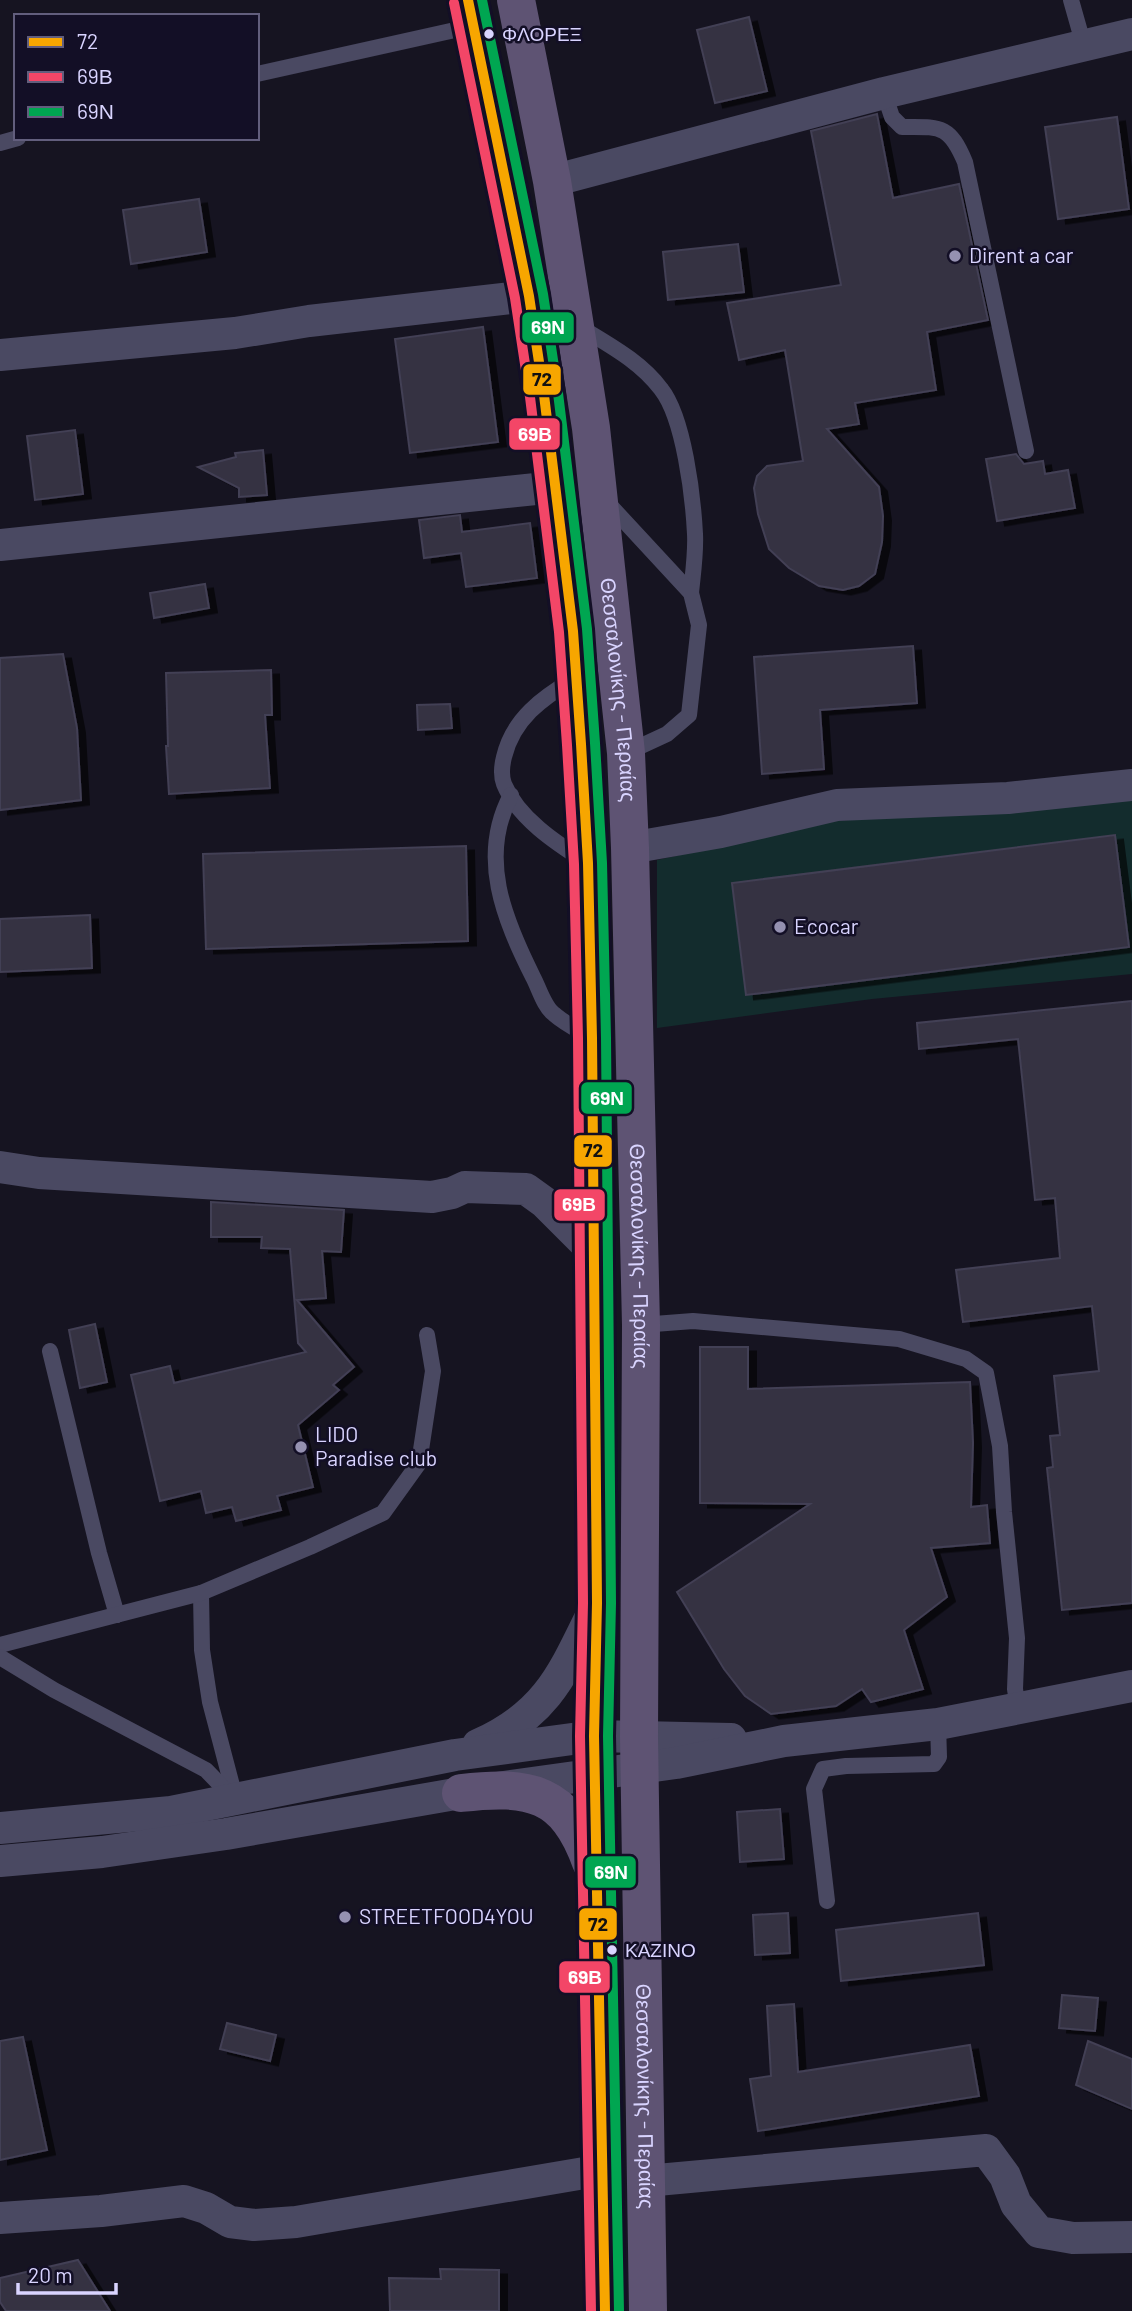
<svg xmlns="http://www.w3.org/2000/svg" width="1132" height="2311" font-family="Barlow,sans-serif">
<style>
.green{fill:#132c2d}
.building{fill:#343243;stroke:#433f54;stroke-width:2;filter:url(#shadow)}
.lines{fill:none;stroke-linecap:round;stroke-linejoin:round}
.lane{stroke:#4a4962;stroke-width:16}
.street{stroke:#4a4962;stroke-width:32}
.primary{stroke:#5e5373;stroke-width:38}
.bus-1-casing{stroke:#130f26;stroke-width:16}
.bus-2-casing{stroke:#130f26;stroke-width:16}
.bus-3-casing{stroke:#130f26;stroke-width:16}
.bus-1{stroke:#f7a600;stroke-width:10}
.bus-2{stroke:#f34667;stroke-width:10}
.bus-3{stroke:#00a651;stroke-width:10}
.bus-dot{fill:#d9d4ff;stroke:#130f26;stroke-width:2.5}
.poi-dot{fill:#9591b1;stroke:#130f26;stroke-width:2.5}
.labels{text-anchor:middle;stroke-width:5;stroke-linejoin:round;paint-order:stroke}
.bus-label{font-size:19px;fill:#d9d4ff;stroke:#130f26;text-anchor:start}
.poi-label{font-size:21px;fill:#d9d4ff;stroke:#130f26;text-anchor:start}
.street-label{font-size:21px;fill:#d9d4ff;stroke:#130f26}
.line-badge{stroke:#130f26;stroke-width:2.5}
.badge-label{font-size:19px;text-anchor:middle;font-weight:bold;fill:#fff}
.pale-badge-label{font-size:19px;text-anchor:middle;font-weight:bold;fill:#111}
</style>
<defs>
<filter id="shadow"><feDropShadow dx="8" dy="4.5" stdDeviation="0" flood-color="#0009"/></filter>
</defs>
<rect width="100%" height="100%" fill="#161421"/>
<path class="green" d="M1132,800V974L872,999L657,1028V860L836,821Z"/>
<g class="building">
<path d="M749,17L767,91L715,103L697,30Z"/>
<path d="M877,114L893,198L959,184L988,320L927,332L936,390L855,403L859,424L827,429L879,487L883,516L882,542L875,574L859,586L843,590L819,586L789,568L769,549L758,514L754,488L757,476L767,466L803,461L785,350L739,360L727,303L841,285L811,131Z"/>
<path d="M1117,117L1129,209L1058,219L1045,127Z"/>
<path d="M199,199L207,252L131,264L123,210Z"/>
<path d="M738,244L744,292L668,300L663,252Z"/>
<path d="M483,327L498,442L410,453L395,339Z"/>
<path d="M75,430L83,494L35,500L27,436Z"/>
<path d="M263,450L267,495L239,497V488L198,467L236,457L235,453Z"/>
<path d="M1016,454L1024,464L1043,461L1045,474L1068,470L1075,508L997,521L986,459Z"/>
<path d="M460,515L462,532L530,523L537,578L466,587L461,553L424,558L419,520Z"/>
<path d="M205,584L209,608L154,618L150,593Z"/>
<path d="M913,646L917,703L820,710L824,769L762,774L754,657Z"/>
<path d="M63,654L77,728L81,800L0,810V658Z"/>
<path d="M271,670L272,715H265L270,788L169,794L166,746H168L166,673Z"/>
<path d="M450,704L452,728L418,730L417,705Z"/>
<path d="M1115,835L1129,947L746,995L732,883Z"/>
<path d="M466,846L468,941L206,949L203,854Z"/>
<path d="M90,915L92,968L0,972V919Z"/>
<path d="M1132,1001V1603L1062,1610L1047,1468L1053,1467L1050,1436L1060,1435L1054,1376L1099,1371L1092,1306L963,1322L956,1270L1060,1258L1055,1198L1035,1200L1018,1039L919,1049L917,1023Z"/>
<path d="M211,1202L344,1210L341,1252L322,1251L326,1298L297,1300L354,1367L333,1385L339,1390L298,1425L313,1487L277,1496L281,1510L236,1521L232,1507L206,1513L201,1491L160,1501L131,1375L170,1366L174,1383L306,1352L298,1343L290,1249L261,1248L262,1237H211Z"/>
<path d="M95,1324L107,1382L80,1388L69,1330Z"/>
<path d="M700,1347H748V1389L970,1382L973,1443L971,1507L987,1505L990,1543L931,1548L947,1597L904,1630L923,1689L871,1702L862,1689L836,1706L771,1714L745,1696L724,1669L677,1592L810,1504L700,1503Z"/>
<path d="M780,1809L784,1859L740,1862L737,1812Z"/>
<path d="M788,1913L790,1953L755,1955L753,1915Z"/>
<path d="M978,1913L984,1965L841,1981L836,1930Z"/>
<path d="M1062,1995L1098,1998L1095,2031L1059,2028Z"/>
<path d="M794,2004L798,2072L970,2045L979,2096L758,2131L750,2079L771,2076L767,2006Z"/>
<path d="M227,2023L276,2035L270,2061L220,2049Z"/>
<path d="M23,2037L47,2150L0,2160V2041Z"/>
<path d="M1088,2041L1132,2059V2109L1076,2085Z"/>
<path d="M78,2260L110,2311H6L0,2302V2278Z"/>
<path d="M440,2269L499,2270V2311H390L389,2278L441,2279Z"/>
</g>
<g class="lines">
<g class="lane">
<path d="M1071,0L1084,46"/>
<path d="M257,74L473,26"/>
<path d="M884,93L892,117L902,127C940,127 949,124 965,162L1026,451"/>
<path d="M0,143L18,138"/>
<path d="M580,327C609,345 640,361 661,389C684,418 693,496 695,534C696,553 693,573 691,593"/>
<path d="M604,499L691,593L699,625L689,715L667,734L626,753"/>
<path d="M574,679C542,698 513,719 504,757C502,765 501,776 504,784C518,818 556,843 586,862"/>
<path d="M511,795C478,857 504,919 533,977C539,988 544,1007 554,1014C564,1023 578,1030 590,1037"/>
<path d="M641,1325L693,1321L899,1339L966,1359L986,1373L1000,1446L1004,1512L1017,1638L1015,1689L1018,1709"/>
<path d="M50,1351L99,1553L117,1615"/>
<path d="M201,1593L202,1650L210,1702L235,1797"/>
<path d="M0,1645L201,1593L310,1547L383,1513L419,1463L433,1371L427,1335"/>
<path d="M0,1657L54,1690L206,1770L235,1800"/>
<path d="M827,1901L814,1789L823,1769L846,1766L934,1764L939,1757L938,1724"/>
</g>
<g class="street">
<path d="M552,181L884,93L1132,34"/>
<path d="M0,355L235,333L309,321L529,296"/>
<path d="M0,545L555,487"/>
<path d="M630,848L721,832L837,805L1008,798L1132,785"/>
<path d="M0,1167L39,1173L432,1197L452,1193L465,1187L526,1189L544,1202L594,1252"/>
<path d="M478,1745C548,1714 563,1673 595,1608"/>
<path d="M0,1828L171,1812L455,1755L594,1736L731,1739"/>
<path d="M0,1861L102,1852L226,1834L461,1793L676,1763L784,1741L938,1724L1132,1686"/>
<path d="M646,2181L986,2150L1005,2176L1016,2204L1039,2232L1073,2238L1132,2237"/>
<path d="M0,2218L101,2211L184,2201L206,2208L230,2222L254,2225L296,2222L602,2170"/>
</g>
<g class="primary">
<path d="M468,0L529,296L544,395L573,631L581,744L588,863L592,1038L597,1603L594,1736L605,2311"/>
<path id="s1" d="M516,0L552,181L591,428L626,753L630,848L641,1325L639,1737L648,2311"/>
<path d="M461,1793C530,1785 566,1792 591,1862"/>
</g>
<g class="bus-1-casing">
<path id="bus-1" d="M468,0L529,296L544,395L573,631L581,744L588,863L592,1038L597,1603L594,1736L605,2311"/>
</g>
<g class="bus-2-casing">
<path id="bus-2" d="M454,3L515,298L530,397L559,632L567,745L574,864L578,1038L583,1603L580,1736L591,2311"/>
</g>
<g class="bus-3-casing">
<path id="bus-3" d="M482,0L543,294L558,393L587,629L595,743L602,863L606,1038L611,1603L608,1736L619,2311"/>
</g>
<use href="#bus-1" class="bus-1"/>
<use href="#bus-2" class="bus-2"/>
<use href="#bus-3" class="bus-3"/>
</g>
<g class="bus-dot">
<circle cx="489" cy="34" r="6"/>
<circle cx="612" cy="1950" r="6"/>
</g>
<g class="poi-dot">
<circle cx="955" cy="256" r="7"/>
<circle cx="780" cy="927" r="7"/>
<circle cx="301" cy="1447" r="7"/>
<circle cx="345" cy="1917" r="7"/>
</g>
<g class="labels">
<g class="bus-label">
<text x="502" y="41">ΦΛΟΡΕΞ</text>
<text x="625" y="1957">ΚΑΖΙΝΟ</text>
</g>
<g class="poi-label">
<text x="969" y="263">Dirent a car</text>
<text x="794" y="934">Ecocar</text>
<text x="315" y="1442">LIDO<tspan x="315" dy="24">Paradise club</tspan></text>
<text x="359" y="1924">STREETFOOD4YOU</text>
</g>
<g class="street-label">
<text dy="7" stroke="none"><textPath href="#s1" startOffset="698">Θεσσαλονίκης - Περαίας</textPath></text>
<text dy="7" stroke="none"><textPath href="#s1" startOffset="1265">Θεσσαλονίκης - Περαίας</textPath></text>
<text dy="7" stroke="none"><textPath href="#s1" startOffset="2105">Θεσσαλονίκης - Περαίας</textPath></text>
</g>
</g>
<g class="line-badge">
<rect x="521" y="311" width="54" height="33" rx="7" fill="#00a651"/>
<rect x="522" y="363" width="40" height="33" rx="7" fill="#f7a600"/>
<rect x="508" y="417" width="53" height="34" rx="7" fill="#f34667"/>
<rect x="580" y="1081" width="53" height="34" rx="7" fill="#00a651"/>
<rect x="573" y="1134" width="40" height="34" rx="7" fill="#f7a600"/>
<rect x="553" y="1188" width="53" height="34" rx="7" fill="#f34667"/>
<rect x="584" y="1855" width="53" height="34" rx="7" fill="#00a651"/>
<rect x="578" y="1907" width="40" height="34" rx="7" fill="#f7a600"/>
<rect x="558" y="1960" width="53" height="34" rx="7" fill="#f34667"/>
</g>
<g class="badge-label">
<text x="548" y="334">69Ν</text>
<text x="535" y="441">69Β</text>
<text x="607" y="1105">69Ν</text>
<text x="579" y="1211">69Β</text>
<text x="611" y="1879">69Ν</text>
<text x="585" y="1984">69Β</text>
</g>
<g class="pale-badge-label">
<text x="542" y="386">72</text>
<text x="593" y="1157">72</text>
<text x="598" y="1931">72</text>
</g>
<rect x="14" y="14" width="245" height="126" fill="#130f26" stroke="#625e7d" stroke-width="2"/>
<rect x="28" y="37" width="35" height="10" fill="#f7a600" stroke="#625e7d" stroke-width="2"/>
<text x="77" y="49" font-size="21" fill="#d9d4ff">72</text>
<rect x="28" y="72" width="35" height="10" fill="#f34667" stroke="#625e7d" stroke-width="2"/>
<text x="77" y="84" font-size="21" fill="#d9d4ff">69Β</text>
<rect x="28" y="107" width="35" height="10" fill="#00a651" stroke="#625e7d" stroke-width="2"/>
<text x="77" y="119" font-size="21" fill="#d9d4ff">69Ν</text>
<path d="M18 2283v10h98v-10" fill="none" stroke="#d9d4ff" stroke-width="3.5"/>
<text x="28" y="2283" font-size="21" fill="#d9d4ff" stroke="#130f26" stroke-width="5" paint-order="stroke">20 m</text>
</svg>
